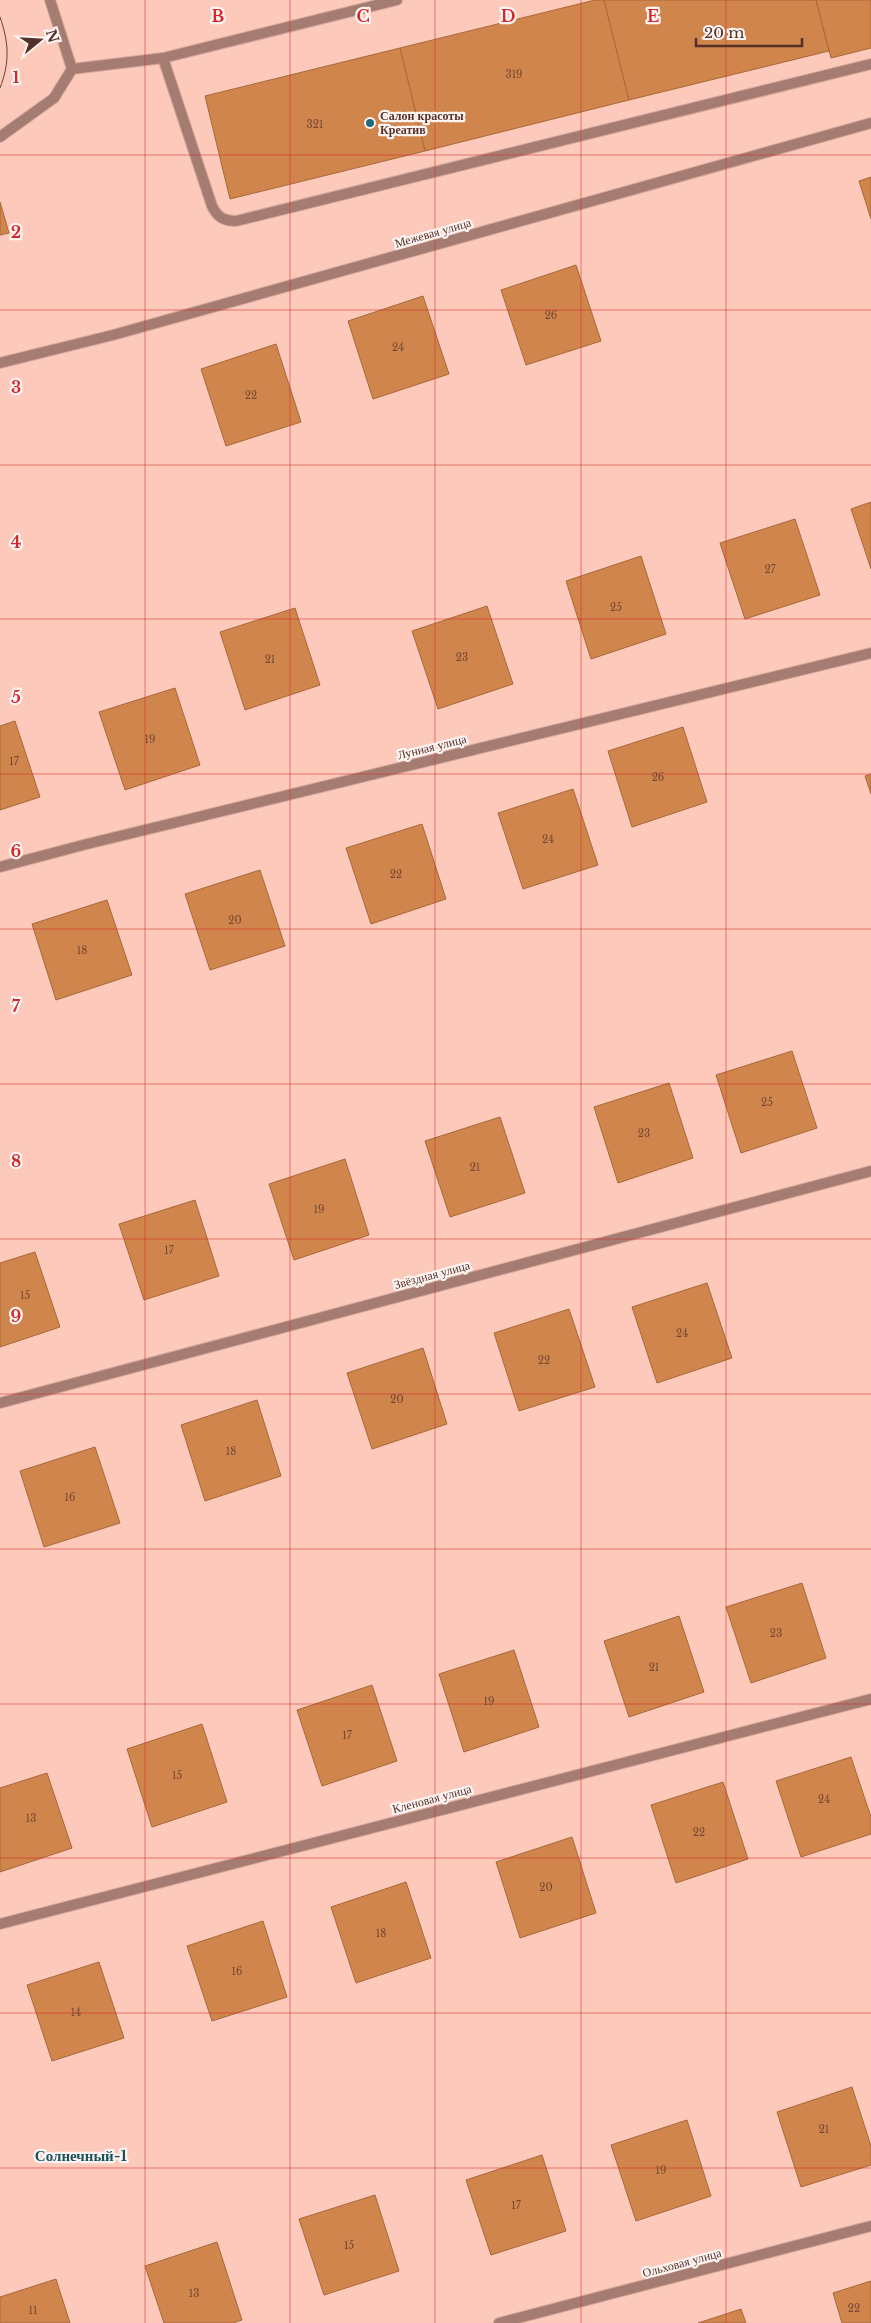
<svg xmlns="http://www.w3.org/2000/svg" width="871" height="2323" font-family="'Libre Baskerville',serif">
<style>
.building{fill:#d0854d;stroke:#a86839}
.lines{fill:none;stroke-linecap:round;stroke-linejoin:round}
.lane-casing{stroke:#d7a89b;stroke-width:12}
.street-casing{stroke:#d7a89b;stroke-width:12}
.lane{stroke:#a47c72;stroke-width:10}
.street{stroke:#a47c72;stroke-width:10}
.tram{stroke:#67433a;stroke-width:1}
.grid{fill:none;stroke:#d62828;stroke-width:1;stroke-opacity:0.55}
.poi-dot{fill:#236979;stroke:#fef5f3;stroke-width:2}
.labels{text-anchor:middle;stroke-width:4.5;stroke-linejoin:round;paint-order:stroke}
.number-label{font-size:10px;fill:#724632}
.poi-label{font-size:12px;font-weight:bold;fill:#533129;stroke:#fef5f3;text-anchor:start}
.street-label{font-size:12px;fill:#533129;stroke:#fef5f3}
.quarter-label{font-size:15px;font-weight:bold;fill:#1a525e;stroke:#fef5f3}
.grid-label{font-size:16px;text-anchor:middle;font-weight:bold;fill:#d62828;stroke:#fef5f3;stroke-width:4.5;stroke-linejoin:round;paint-order:stroke}
</style>
<rect width="100%" height="100%" fill="#fcc9bb"/>
<g class="building">
<path d="M595,0H604L629,100L425,151L400,48Z"/>
<path d="M604,0H816L829,51L629,100Z"/>
<path d="M816,0H871V48L831,58Z"/>
<path d="M400,48L425,151L230,199L205,96Z"/>
<path d="M871,177V219L859,181Z"/>
<path d="M0,202L9,233L0,235Z"/>
<path d="M576,265L601,341L526,365L501,290Z"/>
<path d="M423,296L449,374L373,399L348,321Z"/>
<path d="M276,344L301,422L226,446L201,369Z"/>
<path d="M871,502V569L851,509Z"/>
<path d="M795,519L820,595L745,619L720,543Z"/>
<path d="M641,556L666,634L591,659L566,581Z"/>
<path d="M487,606L513,684L438,709L412,631Z"/>
<path d="M295,608L320,685L245,710L220,632Z"/>
<path d="M175,688L200,765L125,790L99,712Z"/>
<path d="M15,721L40,797L0,810V726Z"/>
<path d="M683,727L707,802L632,827L608,751Z"/>
<path d="M871,774V794L865,776Z"/>
<path d="M573,789L598,865L523,889L498,813Z"/>
<path d="M422,824L446,899L371,924L346,848Z"/>
<path d="M260,870L285,946L210,970L185,894Z"/>
<path d="M107,900L132,975L56,1000L32,924Z"/>
<path d="M792,1051L817,1128L741,1153L716,1075Z"/>
<path d="M669,1083L693,1158L618,1183L594,1107Z"/>
<path d="M500,1117L525,1193L450,1217L425,1141Z"/>
<path d="M345,1159L369,1235L294,1260L269,1184Z"/>
<path d="M195,1200L219,1276L144,1300L119,1224Z"/>
<path d="M35,1252L60,1327L0,1347V1263Z"/>
<path d="M707,1283L732,1358L657,1383L632,1307Z"/>
<path d="M569,1309L595,1387L519,1411L494,1333Z"/>
<path d="M423,1348L447,1424L372,1449L347,1373Z"/>
<path d="M257,1400L281,1476L205,1501L181,1425Z"/>
<path d="M95,1447L120,1523L44,1547L20,1471Z"/>
<path d="M802,1583L826,1658L751,1683L726,1607Z"/>
<path d="M679,1616L704,1692L629,1717L604,1641Z"/>
<path d="M514,1650L539,1727L464,1752L439,1674Z"/>
<path d="M372,1685L397,1761L322,1786L297,1710Z"/>
<path d="M202,1724L227,1802L152,1827L127,1749Z"/>
<path d="M851,1757L871,1817V1834L801,1857L776,1781Z"/>
<path d="M47,1773L72,1848L0,1872V1788Z"/>
<path d="M723,1782L748,1859L676,1883L651,1805Z"/>
<path d="M572,1837L596,1913L520,1938L496,1862Z"/>
<path d="M406,1882L431,1958L356,1983L331,1907Z"/>
<path d="M263,1921L287,1997L212,2021L187,1946Z"/>
<path d="M99,1962L124,2038L52,2061L27,1985Z"/>
<path d="M852,2087L871,2146V2165L801,2187L777,2112Z"/>
<path d="M687,2120L711,2196L636,2221L611,2145Z"/>
<path d="M542,2155L566,2231L491,2255L466,2180Z"/>
<path d="M375,2195L399,2271L324,2295L299,2219Z"/>
<path d="M217,2242L242,2320L233,2323H164L145,2266Z"/>
<path d="M56,2279L70,2323H0V2297Z"/>
<path d="M871,2281V2323H842L833,2293Z"/>
<path d="M741,2309L746,2323H698Z"/>
</g>
<g class="lines">
<g class="lane-casing">
<g id="lane">
<path d="M163,58L212,206C217,217 224,221 236,221L871,64"/>
<path d="M0,137L54,98L72,69L163,58L397,0"/>
</g>
</g>
<g class="street-casing">
<g id="street">
<path d="M50,0L72,69"/>
<path d="M0,363L113,335L871,123"/>
<path d="M0,867L87,844L871,653"/>
<path d="M0,1403L871,1171"/>
<path d="M0,1924L871,1699"/>
<path d="M499,2323L871,2226"/>
</g>
</g>
<use href="#lane" class="lane"/>
<use href="#street" class="street"/>
<path class="tram" d="M0,17C9,43 10,62 0,88"/>
</g>
<path class="grid" d="M145,0V2323M290,0V2323M435,0V2323M581,0V2323M726,0V2323M0,155H871M0,310H871M0,465H871M0,619H871M0,774H871M0,929H871M0,1084H871M0,1239H871M0,1394H871M0,1549H871M0,1704H871M0,1858H871M0,2013H871M0,2168H871"/>
<circle class="poi-dot" cx="370" cy="123" r="5"/>
<g class="labels">
<g class="number-label">
<text x="514" y="78">319</text>
<text x="315" y="128">321</text>
<text x="551" y="319">26</text>
<text x="398" y="351">24</text>
<text x="251" y="399">22</text>
<text x="770" y="573">27</text>
<text x="616" y="611">25</text>
<text x="462" y="661">23</text>
<text x="270" y="663">21</text>
<text x="150" y="743">19</text>
<text x="14" y="765">17</text>
<text x="658" y="781">26</text>
<text x="548" y="843">24</text>
<text x="396" y="878">22</text>
<text x="235" y="924">20</text>
<text x="82" y="954">18</text>
<text x="767" y="1106">25</text>
<text x="644" y="1137">23</text>
<text x="475" y="1171">21</text>
<text x="319" y="1213">19</text>
<text x="169" y="1254">17</text>
<text x="25" y="1299">15</text>
<text x="682" y="1337">24</text>
<text x="544" y="1364">22</text>
<text x="397" y="1403">20</text>
<text x="231" y="1455">18</text>
<text x="70" y="1501">16</text>
<text x="776" y="1637">23</text>
<text x="654" y="1671">21</text>
<text x="489" y="1705">19</text>
<text x="347" y="1739">17</text>
<text x="177" y="1779">15</text>
<text x="824" y="1803">24</text>
<text x="31" y="1822">13</text>
<text x="699" y="1836">22</text>
<text x="546" y="1891">20</text>
<text x="381" y="1937">18</text>
<text x="237" y="1975">16</text>
<text x="76" y="2016">14</text>
<text x="824" y="2133">21</text>
<text x="661" y="2174">19</text>
<text x="516" y="2209">17</text>
<text x="349" y="2249">15</text>
<text x="194" y="2297">13</text>
<text x="854" y="2312">22</text>
<text x="33" y="2314">11</text>
</g>
<g class="poi-label">
<text x="380" y="120">Салон красоты<tspan x="380" dy="14">Креатив</tspan></text>
</g>
<g class="street-label">
<text transform="translate(433 233) rotate(-16)" y="4">Межевая улица</text>
<text transform="translate(432 747) rotate(-14)" y="4">Лунная улица</text>
<text transform="translate(432 1275) rotate(-15)" y="4">Звёздная улица</text>
<text transform="translate(432 1799) rotate(-15)" y="4">Кленовая улица</text>
<text transform="translate(682 2263) rotate(-15)" y="4">Ольховая улица</text>
</g>
<g class="quarter-label">
<text x="81" y="2161">Солнечный-1</text>
</g>
</g>
<g class="grid-label">
<text x="218" y="22">B</text>
<text x="363" y="22">C</text>
<text x="508" y="22">D</text>
<text x="653" y="22">E</text>
<text x="16" y="83">1</text>
<text x="16" y="238">2</text>
<text x="16" y="393">3</text>
<text x="16" y="548">4</text>
<text x="16" y="703">5</text>
<text x="16" y="857">6</text>
<text x="16" y="1012">7</text>
<text x="16" y="1167">8</text>
<text x="16" y="1322">9</text>
</g>
<g transform="translate(40 40) rotate(72)" stroke="#fef5f3" stroke-width="4" paint-order="stroke">
<path d="M0-4L9 19L0 12L-9 19Z" fill="#533129"/>
<text y="-8" font-size="14" font-weight="bold" text-anchor="middle" fill="#533129">N</text>
</g>
<path d="M696 38v8h106v-8" fill="none" stroke="#533129" stroke-width="2.5"/>
<text x="704" y="38" font-size="15" fill="#533129" stroke="#fef5f3" stroke-width="4" paint-order="stroke">20 m</text>
</svg>
